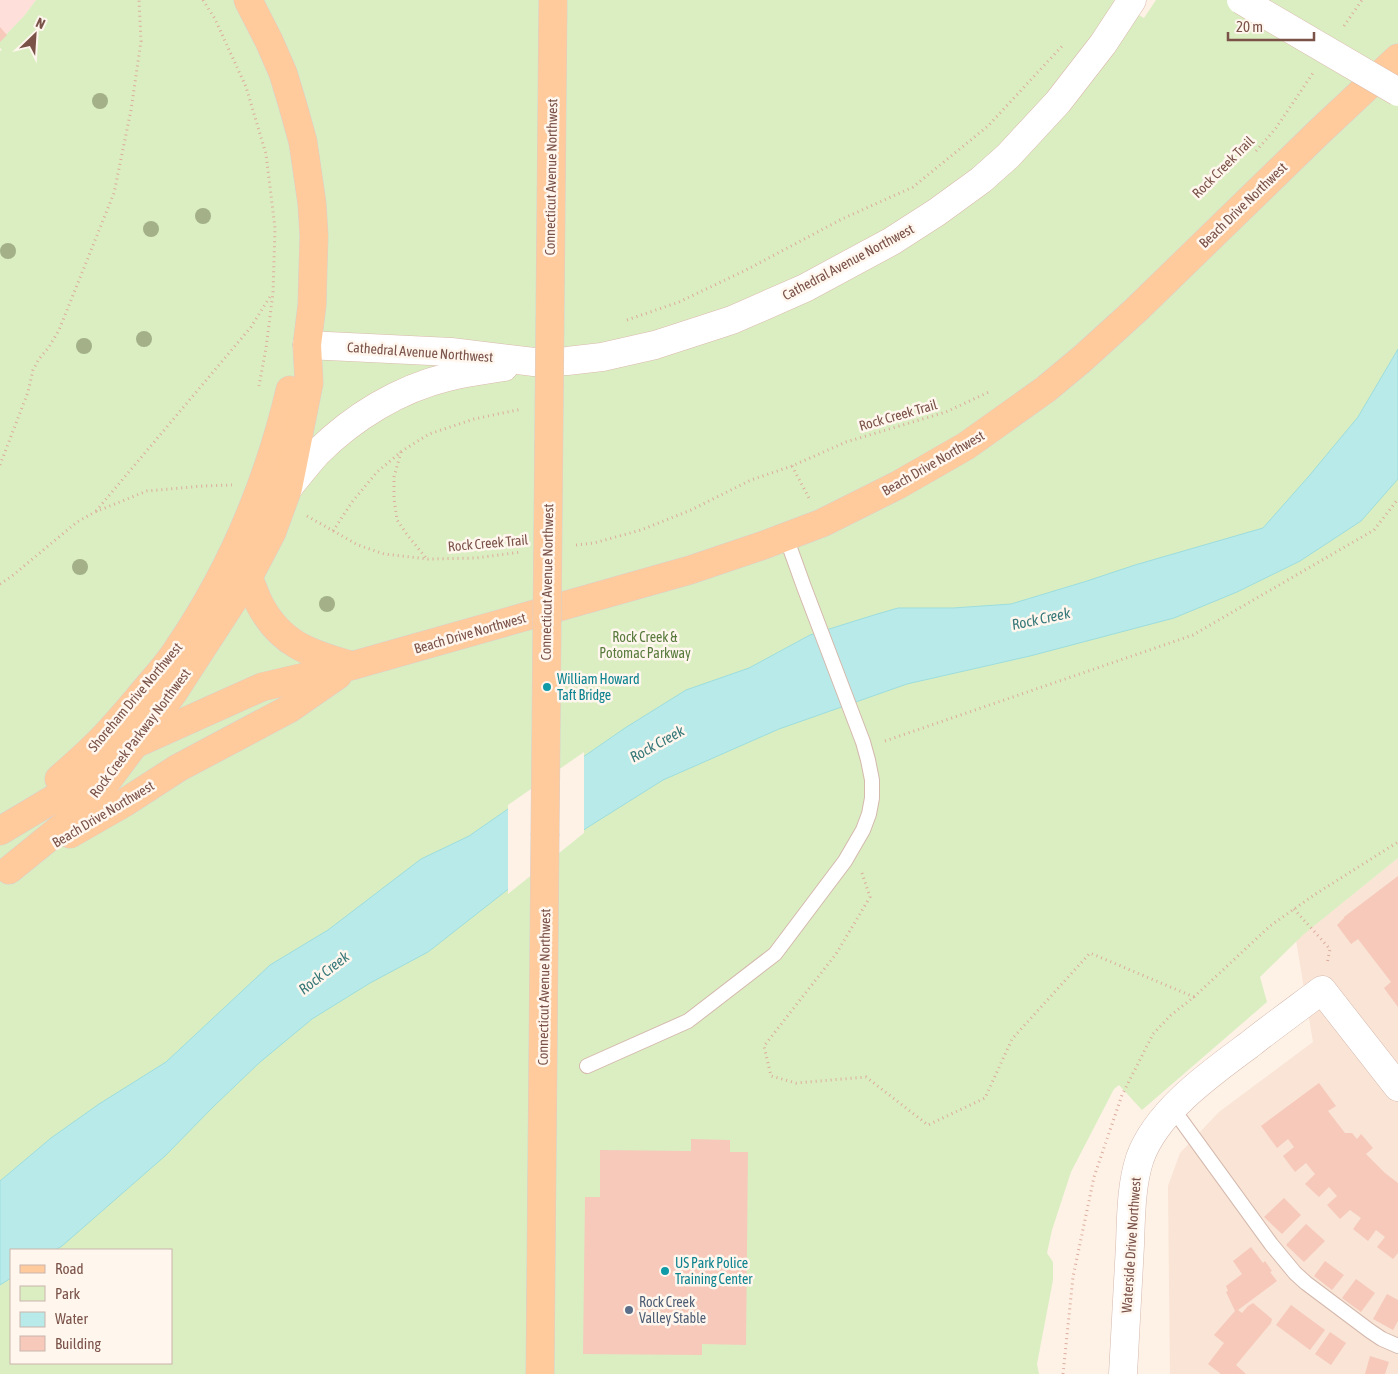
<svg xmlns="http://www.w3.org/2000/svg" width="1398" height="1374" font-family="'Asap Condensed',sans-serif">
<style>
.residential{fill:#f9e4d6}
.commercial{fill:#ffdfd9}
.green{fill:#dbeec2;fill-rule:evenodd}
.water{fill:#b8eaea;stroke:#9ddddd}
.pier{fill:#fef1e6}
.building{fill:#f6c9bb}
.lines{fill:none;stroke-linecap:round;stroke-linejoin:round}
.lane-casing{stroke:#d4b9ad;stroke-width:16}
.street-casing{stroke:#d4b9ad;stroke-width:29}
.secondary-casing{stroke:#dab9ac;stroke-width:29}
.primary-casing{stroke:#dacfcc;stroke-width:29}
.path{stroke:#dcac9d;stroke-width:3;stroke-dasharray:1 4;stroke-linecap:butt}
.lane{stroke:#fff;stroke-width:14}
.street{stroke:#fff;stroke-width:28}
.secondary{stroke:#fff;stroke-width:28}
.primary{stroke:#ffcb9c;stroke-width:28}
.secondary-bridge-casing{stroke:#dab9ac;stroke-width:29;stroke-linecap:butt}
.primary-bridge-casing{stroke:#dacfcc;stroke-width:29;stroke-linecap:butt}
.secondary-bridge{stroke:#fff;stroke-width:28}
.primary-bridge{stroke:#ffcb9c;stroke-width:28}
.tree{fill:#a3b088}
.culture-dot{fill:#0f9aa8;stroke:#fff6ee;stroke-width:2}
.service-dot{fill:#5c6f8a;stroke:#fff6ee;stroke-width:2}
.labels{text-anchor:middle;stroke-width:5;stroke-linejoin:round;paint-order:stroke}
.street-label{font-size:14px;fill:#7a5248;stroke:#fff6ee}
.park-label{font-size:14px;fill:#587b3c;stroke:#fff6ee}
.culture-label{font-size:14px;fill:#0d838f;stroke:#fff6ee;text-anchor:start}
.service-label{font-size:14px;fill:#4e5e75;stroke:#fff6ee;text-anchor:start}
.water-label{font-size:15px;font-style:italic;fill:#377979;stroke:#fff6ee}
</style>
<rect width="100%" height="100%" fill="#fef1e6"/>
<path class="residential" d="M1398,858V1374H1170L1168,1186L1180,1153L1219,1112L1313,1042L1296,940Z"/>
<path class="commercial" d="M0,0H36L24,16L0,42Z"/>
<path class="green" d="M36,0H1113L1144,18L1156,0H1398V858L1304,934L1260,977L1267,1002L1142,1110L1119,1085L1114,1089L1071,1172L1052,1230L1047,1253L1053,1262V1280L1037,1364L1039,1374H0V51L2,50L0,48V41L24,16ZM11,1250H171V1363H11Z"/>
<path class="water" d="M1398,349V479L1361,521L1300,561L1237,592L1174,618L1030,656L907,684L779,729L663,780L585,829L428,952L370,983L312,1019L259,1063L213,1107L165,1156L62,1246L55,1250H11V1278L0,1285V1181L51,1138L99,1104L166,1062L270,965L328,930L421,859L469,836L625,728L686,690L749,668L810,635L874,615L898,608H953L1011,604L1087,581L1135,565L1263,528L1309,476L1358,417Z"/>
<path class="pier" d="M584,752V833L508,894V805Z"/>
<g class="building">
<path d="M0,27L7,35L0,42Z"/>
<path d="M1398,876V1007L1384,988L1391,982L1358,939L1351,944L1337,925L1344,918V917Z"/>
<path d="M1319,1083L1336,1106L1328,1111L1345,1133H1352L1357,1139L1361,1134L1373,1148L1366,1154L1385,1173L1398,1183V1253L1393,1259L1377,1247L1385,1237L1376,1230L1368,1241L1353,1229L1361,1218L1350,1210L1340,1219L1327,1205L1337,1196L1329,1187L1319,1197L1305,1184L1315,1174L1306,1163L1295,1172L1283,1156L1294,1147L1288,1139L1277,1148L1261,1126Z"/>
<path d="M691,1139L730,1140V1152H748L746,1345L702,1344V1355L583,1354L585,1197H600V1150L691,1151Z"/>
<path d="M1284,1198L1301,1215L1282,1234L1264,1217Z"/>
<path d="M1306,1224L1325,1241L1304,1262L1286,1245Z"/>
<path d="M1251,1247L1263,1263L1265,1261L1272,1271L1270,1272L1277,1281L1238,1310L1242,1313L1248,1306L1253,1303L1272,1319L1271,1323L1236,1365L1246,1374H1221L1208,1364L1224,1343L1214,1335L1235,1311L1226,1292L1228,1291L1226,1286L1242,1274L1233,1261Z"/>
<path d="M1325,1261L1344,1275L1332,1290L1314,1276Z"/>
<path d="M1356,1279L1375,1293L1361,1312L1342,1298Z"/>
<path d="M1387,1294L1398,1300V1321L1393,1330L1373,1319Z"/>
<path d="M1291,1305L1325,1330L1310,1350L1276,1325Z"/>
<path d="M1330,1332L1346,1343L1331,1365L1315,1354Z"/>
<path d="M1370,1356L1389,1362L1385,1374H1365Z"/>
</g>
<g class="lines">
<g class="lane-casing">
<g id="lane">
<path d="M587,1066L688,1021L775,954L845,861L863,830L869,814L872,798V780L868,760L863,742L804,587L786,537"/>
<path d="M1173,1109L1271,1244L1295,1273L1306,1283L1370,1331L1382,1339L1398,1346"/>
</g>
</g>
<g class="street-casing">
<path id="street" d="M1123,1374C1125,1331 1128,1288 1130,1245C1131,1217 1131,1185 1140,1158C1157,1111 1210,1074 1249,1045C1273,1026 1298,1008 1322,990L1398,1087"/>
</g>
<g class="secondary-casing">
<g id="secondary">
<path d="M307,345L451,352L534,362L567,361L602,357L655,345L732,320L805,288L892,241L937,212L981,180L1008,156L1058,102L1103,44L1132,0"/>
<path d="M288,488C298,476 307,464 317,453C353,417 399,389 448,377C466,372 486,370 504,367"/>
</g>
</g>
<g class="primary-casing">
<g id="primary">
<path d="M242,564C249,577 253,590 259,603C280,644 309,653 350,665"/>
<path d="M59,779C71,768 82,759 93,748C112,730 129,709 146,689C157,676 168,664 177,650C231,571 268,483 290,390"/>
<path d="M0,831L72,788L133,745L262,687L351,666L690,570L764,545L822,523L898,485L966,446L1046,389L1082,359L1136,310L1319,132L1398,58"/>
<path d="M70,834L124,803L178,768L289,709L338,675"/>
<path d="M9,870L78,814L107,781L173,693L249,576L272,532L288,488L309,383L307,345L312,305L313,268L314,236L312,204L303,142L293,106L283,73L269,41L248,0"/>
<path d="M540,1374L545,836"/>
</g>
</g>
<g class="path">
<path d="M203,0L215,19L246,87L266,154L275,228L273,293L266,348L259,386"/>
<path d="M1344,26L1362,0"/>
<path d="M1256,151L1276,128L1313,73"/>
<path d="M627,320L679,302L746,270L842,219L913,187L988,126L1064,44"/>
<path d="M401,452L394,477V499L397,520L408,536L427,559"/>
<path d="M0,465L28,392L33,370L39,359L49,347L59,330L114,193L131,110L141,41L139,0"/>
<path d="M792,466L809,498"/>
<path d="M96,511L251,327L271,295"/>
<path d="M307,516L358,545L384,554L428,559L476,558L521,552"/>
<path d="M333,531L352,502L377,472L402,451L429,434L474,419L522,409"/>
<path d="M576,545L594,543L641,530L691,510L751,480L792,466L846,442L946,412L991,391"/>
<path d="M0,584L12,576L77,522L95,512L147,491L203,486L232,485"/>
<path d="M885,741L1193,635L1374,530L1398,499"/>
<path d="M862,873L870,897L836,954L764,1046L771,1076L796,1083L866,1077L928,1125L985,1098L1012,1039L1090,953L1194,997"/>
<path d="M1294,909L1330,949L1327,964"/>
<path d="M1063,1374L1073,1277L1094,1177L1122,1095L1153,1034L1171,1015L1194,997L1270,926L1314,895L1398,842"/>
</g>
<use href="#lane" class="lane"/>
<use href="#street" class="street"/>
<use href="#secondary" class="secondary"/>
<use href="#primary" class="primary"/>
<g class="secondary-bridge-casing">
<path id="secondary-bridge" d="M1241,0L1398,92"/>
</g>
<g class="primary-bridge-casing">
<path id="primary-bridge" d="M545,836L553,0"/>
</g>
<use href="#secondary-bridge" class="secondary-bridge"/>
<use href="#primary-bridge" class="primary-bridge"/>
</g>
<g class="tree">
<circle cx="100" cy="101" r="8"/>
<circle cx="203" cy="216" r="8"/>
<circle cx="151" cy="229" r="8"/>
<circle cx="8" cy="251" r="8"/>
<circle cx="144" cy="339" r="8"/>
<circle cx="84" cy="346" r="8"/>
<circle cx="80" cy="567" r="8"/>
<circle cx="327" cy="604" r="8"/>
</g>
<g class="culture-dot">
<circle cx="547" cy="687" r="5"/>
<circle cx="665" cy="1271" r="5"/>
</g>
<circle class="service-dot" cx="629" cy="1310" r="5"/>
<g class="labels">
<g class="street-label">
<text transform="translate(1223 167) rotate(-45)" y="5">Rock Creek Trail</text>
<text transform="translate(551 177) rotate(-89)" y="5">Connecticut Avenue Northwest</text>
<text transform="translate(1243 205) rotate(-44)" y="5">Beach Drive Northwest</text>
<text transform="translate(848 262) rotate(-28)" y="5">Cathedral Avenue Northwest</text>
<text transform="translate(420 352) rotate(4)" y="5">Cathedral Avenue Northwest</text>
<text transform="translate(898 415) rotate(-16)" y="5">Rock Creek Trail</text>
<text transform="translate(933 463) rotate(-30)" y="5">Beach Drive Northwest</text>
<text transform="translate(488 543) rotate(-5)" y="5">Rock Creek Trail</text>
<text transform="translate(547 582) rotate(-89)" y="5">Connecticut Avenue Northwest</text>
<text transform="translate(470 633) rotate(-16)" y="5">Beach Drive Northwest</text>
<text transform="translate(135 697) rotate(-50)" y="5">Shoreham Drive Northwest</text>
<text transform="translate(140 733) rotate(-53)" y="5">Rock Creek Parkway Northwest</text>
<text transform="translate(103 814) rotate(-31)" y="5">Beach Drive Northwest</text>
<text transform="translate(544 987) rotate(-89)" y="5">Connecticut Avenue Northwest</text>
<text transform="translate(1131 1245) rotate(-86)" y="5">Waterside Drive Northwest</text>
</g>
<g class="park-label">
<text x="645" y="642">Rock Creek &amp;<tspan x="645" dy="16">Potomac Parkway</tspan></text>
</g>
<g class="culture-label">
<text x="557" y="684">William Howard<tspan x="557" dy="16">Taft Bridge</tspan></text>
<text x="675" y="1268">US Park Police<tspan x="675" dy="16">Training Center</tspan></text>
</g>
<g class="service-label">
<text x="639" y="1307">Rock Creek<tspan x="639" dy="16">Valley Stable</tspan></text>
</g>
<g class="water-label">
<text transform="translate(1041 619) rotate(-12)" y="5">Rock Creek</text>
<text transform="translate(657 744) rotate(-29)" y="5">Rock Creek</text>
<text transform="translate(324 973) rotate(-38)" y="5">Rock Creek</text>
</g>
</g>
<rect x="10" y="1249" width="162" height="115" fill="#fff6ee" stroke="#cab4ac"/>
<rect x="20" y="1265" width="25" height="8" fill="#ffcb9c" stroke="#cab4ac"/>
<text x="55" y="1274" font-size="15" fill="#7a5248">Road</text>
<rect x="20" y="1286" width="25" height="15" fill="#dbeec2" stroke="#cab4ac"/>
<text x="55" y="1299" font-size="15" fill="#7a5248">Park</text>
<rect x="20" y="1312" width="25" height="15" fill="#b8eaea" stroke="#cab4ac"/>
<text x="55" y="1324" font-size="15" fill="#7a5248">Water</text>
<rect x="20" y="1336" width="25" height="15" fill="#f6c9bb" stroke="#cab4ac"/>
<text x="55" y="1349" font-size="15" fill="#7a5248">Building</text>
<g transform="translate(35 35) rotate(25)" stroke="#fff6ee" stroke-width="4" paint-order="stroke">
<path d="M0-4L9 19L0 12L-9 19Z" fill="#7a5248"/>
<text y="-8" font-size="14" font-weight="bold" text-anchor="middle" fill="#7a5248">N</text>
</g>
<path d="M1228 32v8h86v-8" fill="none" stroke="#7a5248" stroke-width="2.5"/>
<text x="1236" y="32" font-size="15" fill="#7a5248" stroke="#fff6ee" stroke-width="4" paint-order="stroke">20 m</text>
</svg>
